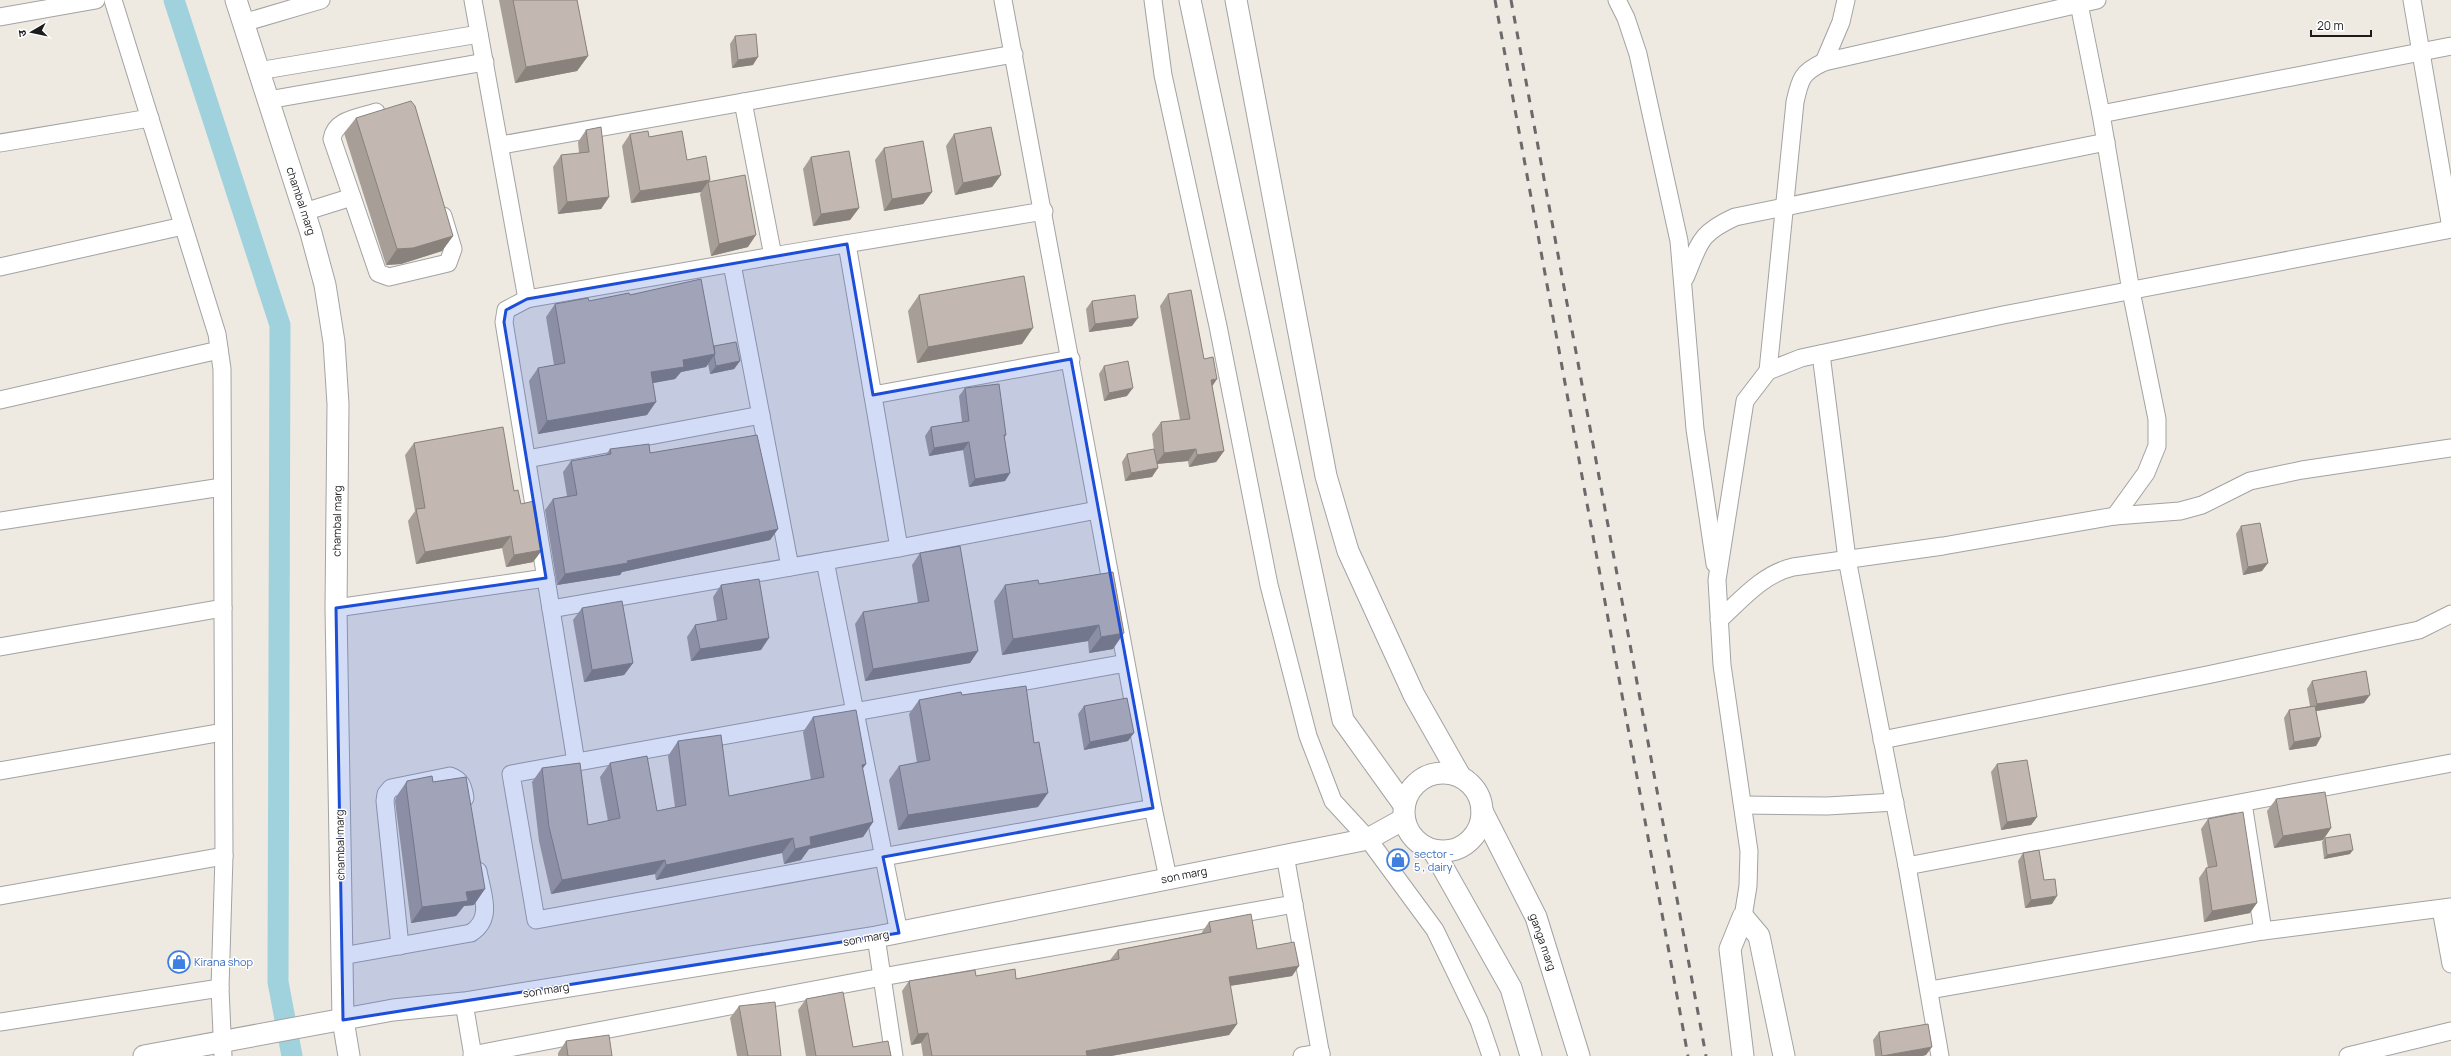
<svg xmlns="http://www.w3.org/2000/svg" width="2451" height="1056" font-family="Manrope,'Noto Sans Devanagari',sans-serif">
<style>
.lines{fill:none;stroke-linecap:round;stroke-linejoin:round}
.canal{stroke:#a0d2dd;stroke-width:21}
.minor-casing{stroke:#a3a3a3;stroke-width:19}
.tertiary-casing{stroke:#a3a3a3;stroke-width:23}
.minor{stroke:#fff;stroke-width:17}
.tertiary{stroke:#fff;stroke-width:21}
.rail{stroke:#6a6a6a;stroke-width:3;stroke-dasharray:8 8;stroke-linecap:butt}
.wall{fill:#a79e98}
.shaded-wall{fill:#88817c}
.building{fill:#c2b8b1;stroke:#88817c}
.marked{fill:#1d4ed8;fill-opacity:0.2;stroke:#1d4ed8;stroke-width:3;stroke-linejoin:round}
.labels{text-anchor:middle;stroke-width:3;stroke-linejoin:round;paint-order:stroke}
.street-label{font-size:11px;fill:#1c1c1c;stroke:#fff}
.shop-label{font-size:11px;fill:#366cbe;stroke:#fff;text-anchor:start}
</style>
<rect width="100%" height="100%" fill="#eee9e1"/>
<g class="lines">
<path class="canal" d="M174,0L280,325L278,982L292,1056"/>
<g class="minor-casing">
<g id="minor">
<path d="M113,0L217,334L222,369L224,856L220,988L223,1056"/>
<path d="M473,0L527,299L506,310L504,322L576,762"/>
<path d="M1003,0L1153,808L536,920L511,774L1126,663"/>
<path d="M1153,0L1163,75L1218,326L1269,585L1308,736L1333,801L1368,839L1435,930L1479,1021L1491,1056"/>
<path d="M1617,0L1626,18L1638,54L1679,241L1695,429L1715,564"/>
<path d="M2097,0L2079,4L2101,114L2131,291L2157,419V446L2146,473L2115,516"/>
<path d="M2412,0L2451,228"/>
<path d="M0,17L96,0"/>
<path d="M243,23L321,0"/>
<path d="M1824,62L1841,22L1846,0"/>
<path d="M258,71L479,34"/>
<path d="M268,100L485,62"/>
<path d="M2101,114L2451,46"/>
<path d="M0,143L150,118"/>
<path d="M501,145L1014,54"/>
<path d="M352,197L332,139C335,119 359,118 376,112"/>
<path d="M304,212L352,197L378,273L389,277L448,263L453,249L443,216"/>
<path d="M773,256L1044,211"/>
<path d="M732,264L790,567"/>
<path d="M0,267L183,226"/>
<path d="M1685,278C1700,243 1698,234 1735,217L2106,142"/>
<path d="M527,299L773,256L743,102"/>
<path d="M1821,354L1847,559L1907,866"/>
<path d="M1768,371L1795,102C1800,79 1802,72 1824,62L2079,4"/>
<path d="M873,395L1071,359"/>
<path d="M0,400L219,350"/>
<path d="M527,459L761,415"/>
<path d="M0,521L222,487"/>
<path d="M899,548L1097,510"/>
<path d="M825,561L899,933"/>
<path d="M336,608L546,578"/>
<path d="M551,609L899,548L847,244"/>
<path d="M1719,620C1742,599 1763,574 1793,567L1943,546L2115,516L2180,511L2202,505L2250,481L2302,470L2451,448"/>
<path d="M0,647L223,608"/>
<path d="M1882,740L2207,675L2419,630L2451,614"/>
<path d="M0,771L223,732"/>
<path d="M2243,803L2263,931"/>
<path d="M1743,805L1827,806L1895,802"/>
<path d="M1153,808L1168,878"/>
<path d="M1285,855L1321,1056"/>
<path d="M0,896L224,856"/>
<path d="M2441,909L2451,964"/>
<path d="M1743,917L1748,886L1749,851L1722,665L1717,580L1745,401L1768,371L1801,358L2003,315L2451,229"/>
<path d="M876,937L894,1056"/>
<path d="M400,946L385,801L386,794L391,788L450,776C461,780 463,786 465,798"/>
<path d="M342,956L471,933C494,918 482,894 478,871"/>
<path d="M1930,990L2263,931L2451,907"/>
<path d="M464,1003L473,1056"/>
<path d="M0,1022L220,988"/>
<path d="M472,1055L882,977L1294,904"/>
<path d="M1302,1056L1321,1053"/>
<path d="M1940,1056L1907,866L2451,763"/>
<path d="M2348,1056L2451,1031"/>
</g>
</g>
<g class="tertiary-casing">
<g id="tertiary">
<path d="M236,0L311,233L325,285L334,342L338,404L336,608L343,1020L349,1056"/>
<path d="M1190,0L1343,720L1404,805"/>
<path d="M1236,0L1326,476L1348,551L1414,695L1460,776"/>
<circle cx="1443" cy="812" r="39"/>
<path d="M1482,811L1536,917L1579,1056"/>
<path d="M1433,850L1511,988L1531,1056"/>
<path d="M144,1056L393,1010L464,1003L876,937L1368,839L1404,819"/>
<path d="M1743,1056L1730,949L1743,917L1759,936L1784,1056"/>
</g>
</g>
<use href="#minor" class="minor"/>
<use href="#tertiary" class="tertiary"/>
<g class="rail">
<path d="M1495,0L1688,1056"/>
<path d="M1511,0L1706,1056"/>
</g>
</g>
<g class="wall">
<path d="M499,0H577L588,56L577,71L515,83Z"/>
<path d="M735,36L753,65L732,68L730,44Z"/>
<path d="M356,118L453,236L442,251L401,264L386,265L344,133Z"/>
<path d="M586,130L609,197L601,209L558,214L553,167L561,155L579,153L578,142Z"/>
<path d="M630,134L649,137L687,160L710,180L709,182L748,247L711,256L700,194L701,192L631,203L622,146Z"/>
<path d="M954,134L1001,175L992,187L955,195L946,146Z"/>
<path d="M884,148L932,192L923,204L884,211L875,160Z"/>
<path d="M811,157L859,208L850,220L813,226L803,169Z"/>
<path d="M1168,294L1204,359L1217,379L1212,386L1224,451L1216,462L1189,467L1188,461L1157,464L1152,477L1125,481L1122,462L1127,454L1154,450L1152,434L1161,422L1180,420L1160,306Z"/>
<path d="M630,295L714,346L740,361L734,369L710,374L708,364L706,367L681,372L675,379L653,383L647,415L538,434L529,381L538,368L554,365L546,317L555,304L589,301Z"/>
<path d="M919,295L1022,344L917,363L908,311Z"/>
<path d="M1092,301L1132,326L1089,332L1086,309Z"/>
<path d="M1104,366L1127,396L1104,401L1099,374Z"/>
<path d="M965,388L1006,435L1004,438L1010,473L1005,481L969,487L963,450L929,456L925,436L931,427L962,422L959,396Z"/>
<path d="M414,443L514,491L521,504L542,550L533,562L506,567L502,548L416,564L408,521L415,511L405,455Z"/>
<path d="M610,449L650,453L778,529L770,540L622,572L620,575L557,585L545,510L553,499L567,496L563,472L571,461L606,455Z"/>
<path d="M2241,526L2262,571L2243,575L2236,534Z"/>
<path d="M920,553L978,651L970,663L865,681L855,624L863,612L918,603L912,565Z"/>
<path d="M1113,572V649L1089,653L1088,641L1002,655L994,601L1005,585L1039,584Z"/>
<path d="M721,585L761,650L691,661L687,637L695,625L717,621L713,597Z"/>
<path d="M582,608L633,663L624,675L584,682L573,620Z"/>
<path d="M2312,681L2364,703L2316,711L2321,737L2316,746L2289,750L2284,718L2289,710L2310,706L2307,689Z"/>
<path d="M962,695L1038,807L898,830L889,780L899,766L917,763L909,714L919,700Z"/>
<path d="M1084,706L1128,741L1084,750L1078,714Z"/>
<path d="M813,717L866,764L862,769L873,822L863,837L809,849L801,860L784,864L782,853L656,880L655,874L551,894L539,841L532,782L542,768L588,825L608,821L600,777L610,763L657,811L675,807L668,756L678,741L729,796L811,780L803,732Z"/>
<path d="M1997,764L2037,817L2031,825L2001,830L1991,772Z"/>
<path d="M407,781L433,782L474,905L464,906L456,916L411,923L395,801L396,797Z"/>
<path d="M2276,799L2331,828L2323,840L2274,848L2267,811Z"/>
<path d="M2208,819L2250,913L2204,922L2199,878L2206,868H2208L2201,829Z"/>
<path d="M2325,838L2350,854L2324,859L2322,842Z"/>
<path d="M2023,853L2044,880L2052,904L2025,908L2018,861Z"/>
<path d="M1209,922L1257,949L1299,966L1292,976L1230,986L1237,1024L1229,1035L1111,1056H923L921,1043L911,1045L902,991L909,981L976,976L1016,979L1110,960L1118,950L1202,933V932Z"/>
<path d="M806,999L853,1047L891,1056H806L798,1010Z"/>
<path d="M739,1006L781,1056H737L730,1018Z"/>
<path d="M1879,1032L1926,1055L1922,1056H1875L1873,1040Z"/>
<path d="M566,1041L612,1056H558V1053Z"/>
</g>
<g class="shaded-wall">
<path d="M588,56L577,71L515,83L526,67Z"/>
<path d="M758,57L753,65L732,68L738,60Z"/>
<path d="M1001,175L992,187L955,195L963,183Z"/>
<path d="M710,180L708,183V182L701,192L631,203L640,191Z"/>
<path d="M932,192L923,204L884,211L892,199Z"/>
<path d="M609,197L601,209L558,214L567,202Z"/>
<path d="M859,208L850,220L813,226L821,214Z"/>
<path d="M756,235L748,247L711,256L719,244Z"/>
<path d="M453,236L442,251L401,264L386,265L397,249Z"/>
<path d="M1138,318L1132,326L1089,332L1095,324Z"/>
<path d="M1033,328L1022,344L917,363L928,347Z"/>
<path d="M715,354L706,367L681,372L675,379L642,385L651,372L683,360Z"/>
<path d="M740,361L734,369L710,374L716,366Z"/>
<path d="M1217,379L1209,391L1211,380Z"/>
<path d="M1133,388L1127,396L1104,401L1109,393Z"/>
<path d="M656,402L647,415L538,434L547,421Z"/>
<path d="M969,442L963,450L929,456L934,448Z"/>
<path d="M1196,449L1188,461L1156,464L1164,453Z"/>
<path d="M1224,451L1216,462L1189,467L1197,455Z"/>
<path d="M1158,468L1152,477L1125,481L1131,473Z"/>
<path d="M1010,473L1005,481L969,487L975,479Z"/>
<path d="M778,529L770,540L622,572L620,575L557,585L565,574Z"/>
<path d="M511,536L502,548L416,564L425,552Z"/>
<path d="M542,550L533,562L506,567L514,555Z"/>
<path d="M2268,563L2262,571L2243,575L2248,567Z"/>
<path d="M1099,625L1088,641L1002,655L1013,639Z"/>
<path d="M1124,633L1113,649L1089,653L1101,637Z"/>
<path d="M769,638L761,650L691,661L700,649Z"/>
<path d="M978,651L970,663L865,681L873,669Z"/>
<path d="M633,663L624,675L584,682L592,670Z"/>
<path d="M2370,695L2364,703L2311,712L2317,704Z"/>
<path d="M1134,733L1128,741L1084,750L1090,742Z"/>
<path d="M2321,737L2316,746L2289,750L2294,742Z"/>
<path d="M866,764L855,779L862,765Z"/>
<path d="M1048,793L1038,807L898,830L908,815Z"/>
<path d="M2037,817L2031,825L2001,830L2007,822Z"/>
<path d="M873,822L863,837L809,849L801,860L784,864L795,849L810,837Z"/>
<path d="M2331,828L2323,840L2274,848L2283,836Z"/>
<path d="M793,838L782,853L656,880L666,865Z"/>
<path d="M2353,850L2350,854L2324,859L2327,855Z"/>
<path d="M665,860L655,874L551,894L562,880Z"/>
<path d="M485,889L474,905L464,906L456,916L411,923L422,907L466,892Z"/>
<path d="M2057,896L2052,904L2025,908L2031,900Z"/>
<path d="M2257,903L2250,913L2204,922L2212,911Z"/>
<path d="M1299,966L1292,976L1222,987L1229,977Z"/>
<path d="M1237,1024L1229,1035L1111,1056H1083L1086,1051Z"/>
<path d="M928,1033L921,1043L911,1045L918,1034Z"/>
<path d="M1932,1047L1926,1055L1922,1056H1883Z"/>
</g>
<g class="building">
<path d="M513,0H577L588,56L526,67Z"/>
<path d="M756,34L758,57L738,60L735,36Z"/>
<path d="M411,101L415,106L453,236L413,248L397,249L356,118Z"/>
<path d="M601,127L609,197L567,202L561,155L589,152L586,130Z"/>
<path d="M991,127L1001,175L963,183L954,134Z"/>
<path d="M648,131L649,137L682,131L687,160L706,156L710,180L640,191L630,134Z"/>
<path d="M923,141L932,192L892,199L884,148Z"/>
<path d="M849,151L859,208L821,214L811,157Z"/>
<path d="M745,175L756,235L719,244L708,182Z"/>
<path d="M1024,276L1033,328L928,347L919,295Z"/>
<path d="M701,279L715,354L683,360L684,367L651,372L656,402L547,421L538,368L565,363L555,304L588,298L589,301L629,293L630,295Z"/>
<path d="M1191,290L1204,359L1213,357L1217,379L1211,380L1224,451L1197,455L1196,449L1164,453L1161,422L1190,419L1168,294Z"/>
<path d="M1135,295L1138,318L1095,324L1092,301Z"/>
<path d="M736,342L740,361L716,366L714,356L715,354L714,346Z"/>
<path d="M1128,361L1133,388L1109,393L1104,366Z"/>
<path d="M999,384L1006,435H1004L1010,473L975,479L969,442L934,448L931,427L969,421L965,388Z"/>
<path d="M503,427L514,491L518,490L521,504L534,501L542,550L514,555L511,536L425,552L416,509L425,508L414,443Z"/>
<path d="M757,435L778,529L627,561L628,563L565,574L553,499L577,495L571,461L611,454L610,449L649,444L650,453Z"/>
<path d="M1154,449L1158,468L1131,473L1127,454Z"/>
<path d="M2260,523L2268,563L2248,567L2241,526Z"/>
<path d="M960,546L978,651L873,669L863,612L929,601L920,553Z"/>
<path d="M1113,572L1124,633L1101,637L1099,625L1013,639L1005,585L1038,580L1039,584Z"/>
<path d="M759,579L769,638L700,649L695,625L727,619L721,585Z"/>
<path d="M622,601L633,663L592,670L582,608Z"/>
<path d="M2366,671L2370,695L2317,704L2312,681Z"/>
<path d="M1026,686L1034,743L1039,742L1048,793L908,815L899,766L930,760L919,700L961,692L962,695Z"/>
<path d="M1127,698L1134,733L1090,742L1084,706Z"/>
<path d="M2315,706L2321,737L2294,742L2289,710Z"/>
<path d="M856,710L866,764L862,765L873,822L810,837L811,845L795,849L793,838L666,865L665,860L562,880L549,827L542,768L580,763L588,825L620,818L610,763L647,756L657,811L686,805L678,741L721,735L729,796L824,777L813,717Z"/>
<path d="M2027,760L2037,817L2007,822L1997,764Z"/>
<path d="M432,776L433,782L466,777L485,889L466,892L468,901L422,907L406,785L407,781Z"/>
<path d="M2325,792L2331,828L2283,836L2276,799Z"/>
<path d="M2243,812L2257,903L2212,911L2206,868L2217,866L2208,819Z"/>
<path d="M2350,834L2353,850L2327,855L2325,838Z"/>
<path d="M2039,850L2044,880L2055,879L2057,896L2031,900L2023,853Z"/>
<path d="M1251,914L1257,949L1294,942L1299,966L1229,977L1237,1024L1086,1051L1087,1056H932L928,1033L918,1034L909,981L975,970L976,976L1015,969L1016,979L1119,959L1118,950L1211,932L1209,922Z"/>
<path d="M843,992L853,1047L888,1041L891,1056H816L806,999Z"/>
<path d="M775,1002L781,1056H748L739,1006Z"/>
<path d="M1928,1024L1932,1047L1882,1056L1879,1032Z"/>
<path d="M609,1035L612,1056H568L566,1041Z"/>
</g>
<path class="marked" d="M847,244L873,395L1071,359L1153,808L883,857L899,933L343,1020L336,608L546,578L504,322L506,310L527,299Z"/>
<defs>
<g id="shop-ring" transform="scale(1.15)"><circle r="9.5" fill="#fff" stroke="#3f7fe0" stroke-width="1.5"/><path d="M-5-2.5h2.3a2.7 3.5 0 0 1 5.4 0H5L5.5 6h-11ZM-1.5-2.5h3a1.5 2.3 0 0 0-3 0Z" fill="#3f7fe0"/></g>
</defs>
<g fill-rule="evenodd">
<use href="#shop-ring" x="1398" y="860"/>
<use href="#shop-ring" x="179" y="962"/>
</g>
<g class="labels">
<g class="street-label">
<text transform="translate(301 201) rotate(72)" y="4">chambal marg</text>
<text transform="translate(337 521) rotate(-89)" y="4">chambal marg</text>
<text transform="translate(340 845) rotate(-91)" y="4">chambal marg</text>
<text transform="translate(1184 875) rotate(-11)" y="4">son marg</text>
<text transform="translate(866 938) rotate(-10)" y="4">son marg</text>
<text transform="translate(1543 942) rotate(71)" y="4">ganga marg</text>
<text transform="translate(546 990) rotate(-9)" y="4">son marg</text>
</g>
<g class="shop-label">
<text x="1414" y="858">sector -<tspan x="1414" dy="13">5 , dairy</tspan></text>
<text x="194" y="966">Kirana shop</text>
</g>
</g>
<g transform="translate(32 32) rotate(261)" stroke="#ffffff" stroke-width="3" paint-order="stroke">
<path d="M0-3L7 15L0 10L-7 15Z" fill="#1c1c1c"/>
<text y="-6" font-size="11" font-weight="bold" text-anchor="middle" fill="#1c1c1c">उ</text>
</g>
<path d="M2311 30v6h60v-6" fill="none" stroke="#1c1c1c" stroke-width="2"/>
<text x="2317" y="30" font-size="12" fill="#1c1c1c" stroke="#ffffff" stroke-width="3" paint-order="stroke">20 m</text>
</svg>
